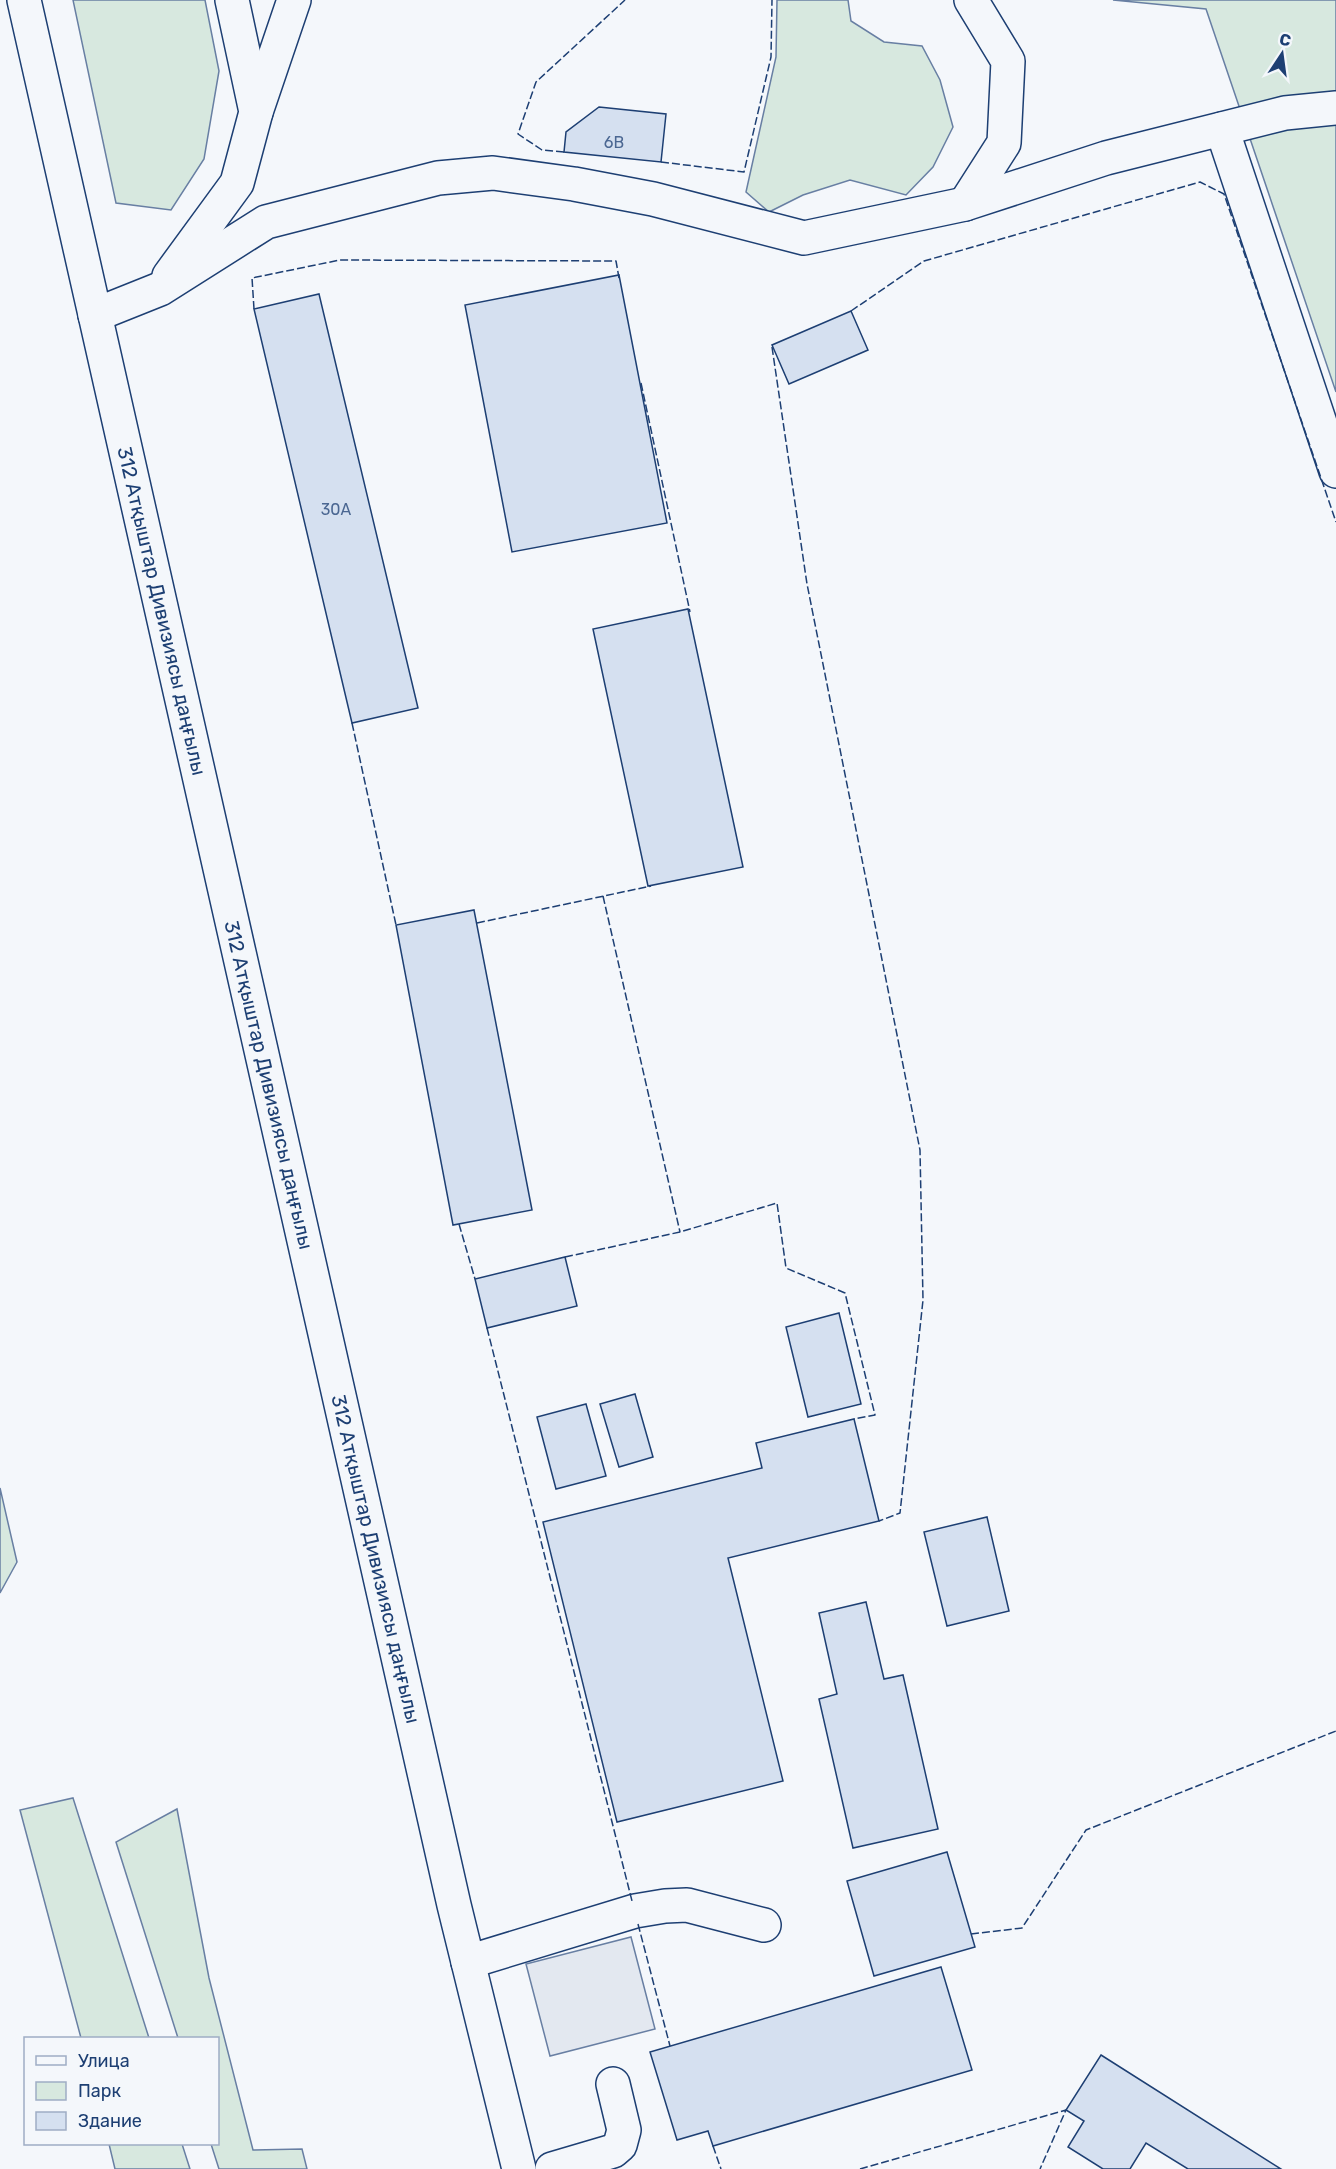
<svg xmlns="http://www.w3.org/2000/svg" width="1336" height="2169" font-family="Rubik,sans-serif">
<style>
.green{fill:#d7e8df;stroke:#687fa3;stroke-width:1.5}
.parking{fill:#e3e8f0;stroke:#687fa3;stroke-width:1.5}
.building{fill:#d5e0f0;stroke:#1d3f73;stroke-width:1.5}
.lines{fill:none;stroke-linecap:round;stroke-linejoin:round}
.minor-casing{stroke:#1d3f73;stroke-width:36}
.highway-casing{stroke:#1d3f73;stroke-width:36}
.minor{stroke:#f4f7fb;stroke-width:33}
.highway{stroke:#f4f7fb;stroke-width:33}
.fence{stroke:#1d3f73;stroke-width:1.5;stroke-dasharray:8 3;stroke-linecap:butt}
.labels{text-anchor:middle;stroke-width:4.5;stroke-linejoin:round;paint-order:stroke}
.number-label{font-size:16px;fill:#4b6792}
.street-label{font-size:20px;fill:#1d3f73;stroke:#f4f7fb}
</style>
<rect width="100%" height="100%" fill="#f4f7fb"/>
<g class="green">
<path d="M73,0H205L219,71L204,159L171,210L116,203Z"/>
<path d="M777,0H848L851,21L884,42L922,46L940,80L953,127L933,167L906,195L850,180L803,195L769,212L746,192L776,57Z"/>
<path d="M1113,0H1336V392L1206,9Z"/>
<path d="M0,1488L17,1562L0,1593Z"/>
<path d="M73,1798L149,2038H81L20,1810Z"/>
<path d="M177,1809L209,1978L253,2150L302,2149L307,2169H219L211,2144H218V2038H178L116,1842Z"/>
<path d="M109,2144H182L190,2169H115Z"/>
</g>
<path class="parking" d="M631,1937L655,2029L550,2056L526,1964Z"/>
<g class="building">
<path d="M599,107L666,114L661,162L564,152L566,132Z"/>
<path d="M619,275L667,523L512,552L465,305Z"/>
<path d="M319,294L418,708L352,723L254,309Z"/>
<path d="M851,311L868,350L789,384L772,345Z"/>
<path d="M688,609L743,867L648,886L593,629Z"/>
<path d="M474,910L532,1210L453,1225L396,925Z"/>
<path d="M565,1257L577,1306L487,1328L475,1279Z"/>
<path d="M839,1313L861,1404L808,1417L786,1327Z"/>
<path d="M635,1394L653,1457L619,1467L600,1404Z"/>
<path d="M586,1404L606,1476L556,1489L537,1417Z"/>
<path d="M854,1419L879,1521L728,1558L783,1781L617,1822L543,1522L762,1468L756,1443Z"/>
<path d="M987,1517L1009,1611L947,1626L924,1532Z"/>
<path d="M866,1602L884,1679L903,1675L938,1829L853,1848L819,1699L837,1694L819,1613Z"/>
<path d="M947,1852L975,1947L874,1976L847,1881Z"/>
<path d="M941,1967L972,2070L713,2146L708,2131L677,2140L650,2052Z"/>
<path d="M1101,2055L1281,2169H1188L1146,2143L1130,2169H1103L1068,2147L1084,2121L1066,2110Z"/>
</g>
<g class="lines">
<g class="minor-casing">
<g id="minor">
<path d="M256,112L294,0"/>
<path d="M1222,129L1336,471"/>
<path d="M965,204L1004,143L1008,61L971,0"/>
<path d="M169,276L237,183L256,112L232,0"/>
<path d="M95,315L160,289L266,222L438,178L493,173L574,184L653,199L804,238L965,204L1106,158L1285,113L1336,108"/>
<path d="M468,1962L635,1911L665,1906L687,1905L764,1925"/>
<path d="M552,2169L613,2151L620,2145L624,2130L613,2084"/>
</g>
</g>
<g class="highway-casing">
<path id="highway" d="M24,0L454,1905L519,2169"/>
</g>
<use href="#minor" class="minor"/>
<use href="#highway" class="highway"/>
<g class="fence">
<path d="M564,152L542,150L518,134L536,82L625,0"/>
<path d="M661,162L744,172L771,57L772,0"/>
<path d="M254,309L252,278L340,260L616,261L619,278"/>
<path d="M851,311L924,261L1200,182L1224,194L1336,522"/>
<path d="M772,347L807,584L920,1150L923,1300L900,1513L879,1521"/>
<path d="M641,383L690,612"/>
<path d="M352,723L396,925"/>
<path d="M603,896L680,1232"/>
<path d="M477,923L651,886"/>
<path d="M459,1224L475,1279"/>
<path d="M565,1257L680,1232L777,1203L786,1268L845,1293L875,1415L854,1419"/>
<path d="M487,1328L632,1901"/>
<path d="M638,1924L670,2046"/>
<path d="M971,1934L1022,1928L1086,1830L1336,1731"/>
<path d="M713,2146L721,2169"/>
<path d="M860,2169L1066,2110L1040,2169"/>
</g>
</g>
<g class="labels">
<g class="number-label">
<text x="614" y="148">6В</text>
<text x="336" y="515">30А</text>
</g>
<g class="street-label">
<text transform="translate(162 611) rotate(77)" y="7">312 Атқыштар Дивизиясы даңғылы</text>
<text transform="translate(269 1085) rotate(77)" y="7">312 Атқыштар Дивизиясы даңғылы</text>
<text transform="translate(376 1559) rotate(77)" y="7">312 Атқыштар Дивизиясы даңғылы</text>
</g>
</g>
<rect x="24" y="2037" width="195" height="108" fill="#f4f7fb" stroke="#9eadc5" stroke-width="1.5"/>
<rect x="36" y="2056" width="30" height="9" fill="#f4f7fb" stroke="#9eadc5" stroke-width="1.5"/>
<text x="78" y="2067" font-size="18" fill="#1d3f73">Улица</text>
<rect x="36" y="2082" width="30" height="18" fill="#d7e8df" stroke="#9eadc5" stroke-width="1.5"/>
<text x="78" y="2097" font-size="18" fill="#1d3f73">Парк</text>
<rect x="36" y="2112" width="30" height="18" fill="#d5e0f0" stroke="#9eadc5" stroke-width="1.5"/>
<text x="78" y="2127" font-size="18" fill="#1d3f73">Здание</text>
<g transform="translate(1282 54) rotate(13)" stroke="#f4f7fb" stroke-width="4.5" paint-order="stroke">
<path d="M0-4.5L10 22L0 15L-10 22Z" fill="#1d3f73"/>
<text y="-9" font-size="16" font-weight="bold" text-anchor="middle" fill="#1d3f73">С</text>
</g>
</svg>
